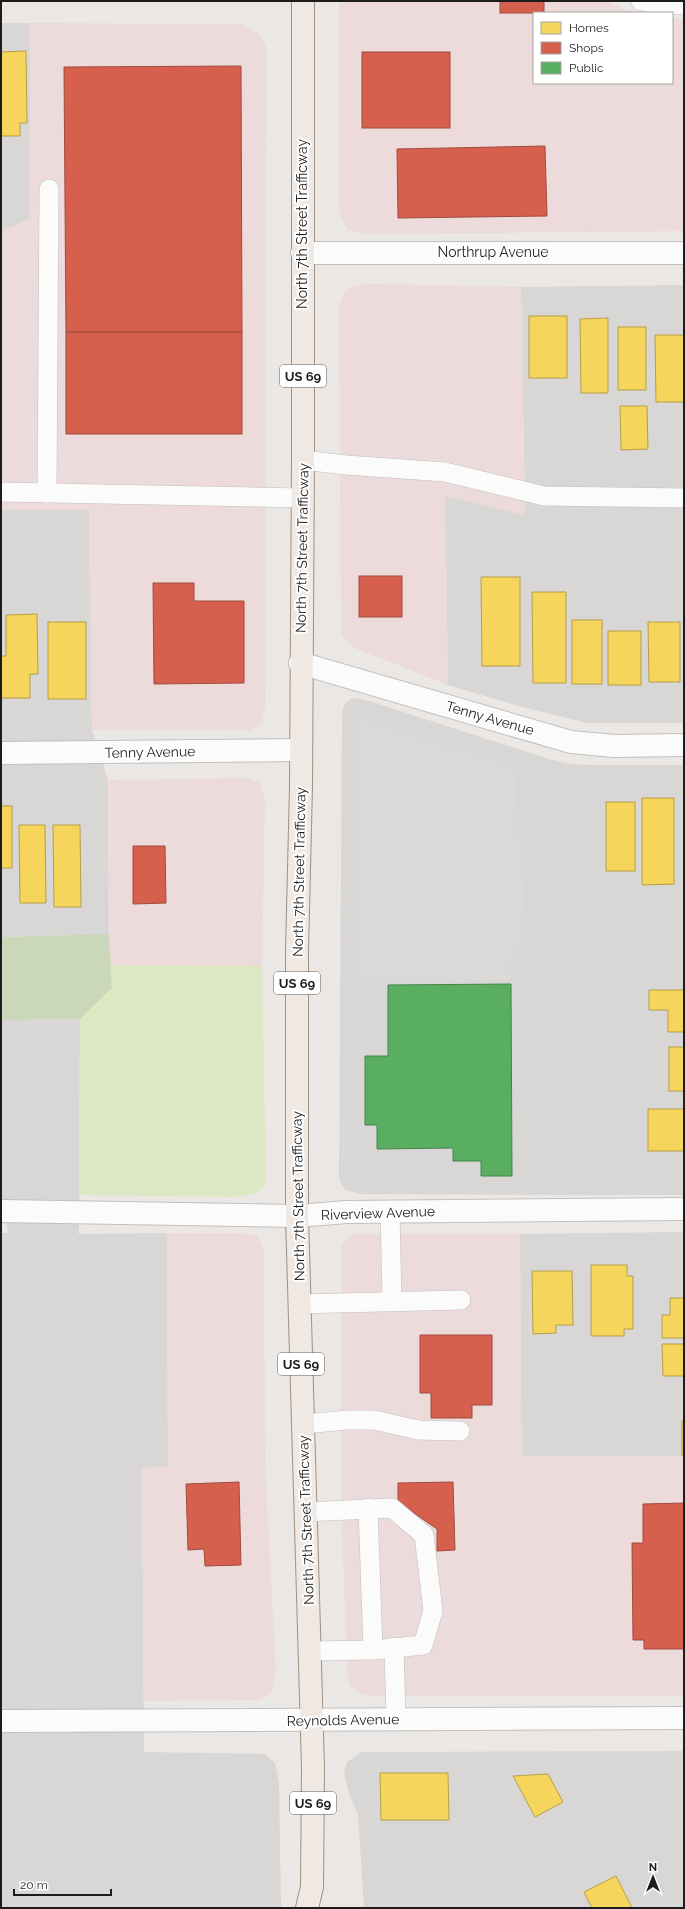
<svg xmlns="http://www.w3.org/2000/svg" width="685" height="1909" font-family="Raleway,sans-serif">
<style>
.residential{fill:#d9d7d6}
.commercial{fill:#eddadb}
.religious{fill:#d8d7d6}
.grass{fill:#dde8c2}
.forest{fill:#cad8b9}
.parking{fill:#dad9d8}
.homes{fill:#f6d55c;stroke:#b59e49}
.shops{fill:#d6604d;stroke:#9e4c3e}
.public{fill:#5aae61;stroke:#47824c}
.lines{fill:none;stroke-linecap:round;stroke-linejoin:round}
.lane-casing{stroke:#c1c0bf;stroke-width:20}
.street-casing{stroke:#c1c0bf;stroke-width:24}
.primary-casing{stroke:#a09081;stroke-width:24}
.lane{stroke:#fcfbfb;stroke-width:19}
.street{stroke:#fcfbfb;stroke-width:22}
.primary{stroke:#efe8e3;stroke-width:22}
.labels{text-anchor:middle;stroke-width:4;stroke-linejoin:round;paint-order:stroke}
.shield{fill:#fff;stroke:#606060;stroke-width:1}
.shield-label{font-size:13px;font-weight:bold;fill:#1c1c1c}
.street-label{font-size:14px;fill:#1c1c1c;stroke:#fff}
</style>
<rect width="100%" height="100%" fill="#eae7e4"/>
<g class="residential">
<path d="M1,23H30V219L1,231Z"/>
<path d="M684,285V723H588L518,706L448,685L445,495L525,515L521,287Z"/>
<path d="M1,510H89L92,730L108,780L109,934L1,937Z"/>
<path d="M552,760L571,764L593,765H684V1195H548Z"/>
<path d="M80,1019L79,1234L167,1233L168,1467L142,1469L144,1752L265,1754L275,1763L279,1782L281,1908H1V1471L21,1470L8,1233L3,1199H1V1020Z"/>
<path d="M684,1232V1456H521L520,1234Z"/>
<path d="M684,1751V1908H364L358,1814L349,1794L344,1773L347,1762L361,1752Z"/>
</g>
<g class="commercial">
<path d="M339,1H606L626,10L641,13H534V83H672V18H684V231L363,234L347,229L340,215L339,207Z"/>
<path d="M30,23L242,24L258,33L266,47L265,707L262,723L250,730H92L89,510H1V231L30,219Z"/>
<path d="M367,284L521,287L525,515L445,496L448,685L357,649L348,643L341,633L339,304L346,290L350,288Z"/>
<path d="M247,778L260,783L265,799L262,966L110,965L108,780Z"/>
<path d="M167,1233H241L257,1236L264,1250L265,1463L276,1672L271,1692L259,1700L144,1701L142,1468L168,1466Z"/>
<path d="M355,1234H520L522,1456H684V1696H371L362,1694L351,1687L348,1680L342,1535L341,1252L342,1245L348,1238Z"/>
</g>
<g class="religious">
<path d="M357,698L369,701L552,760L548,1195L359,1194L346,1190L342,1185L339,1178L342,717L343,708L346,703L351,699Z"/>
<path d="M1,1233H8L21,1470L1,1471Z"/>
</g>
<path class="grass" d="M110,965L262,966L266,1184L256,1193L236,1197L79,1195L80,1019L112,988Z"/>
<path class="forest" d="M109,934L112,988L80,1019L1,1020V937Z"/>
<path class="parking" d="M360,719L514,766L528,951L512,950L511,980L360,981Z"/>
<g class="homes">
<path d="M26,51L27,123H20V136H1V52Z"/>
<rect x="529" y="316" width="38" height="62"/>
<path d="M608,318V393H581L580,319Z"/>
<rect x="618" y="327" width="28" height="63"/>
<path d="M655,335H684V402H656Z"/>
<path d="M620,406H647L648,449L621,450Z"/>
<path d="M481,577H520V666H482Z"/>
<path d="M532,592H566V683H533Z"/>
<path d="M37,614L38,674H30V698H1V656H6V615Z"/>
<rect x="572" y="620" width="30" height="64"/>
<rect x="48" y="622" width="38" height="77"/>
<path d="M648,622H680V682H649Z"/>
<rect x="608" y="631" width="33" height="54"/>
<path d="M642,798H674V884L642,885Z"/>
<rect x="606" y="802" width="29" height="69"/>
<rect x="1" y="806" width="11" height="62"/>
<path d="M19,825H45L46,903H20Z"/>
<path d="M53,825H80L81,907H54Z"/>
<path d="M649,990H684V1032H668V1010H649Z"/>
<rect x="669" y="1047" width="15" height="44"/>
<rect x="648" y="1109" width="36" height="42"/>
<path d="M591,1265H627V1276H633V1329H624V1336H591Z"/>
<path d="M532,1271H572L573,1325H556V1333L533,1334Z"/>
<path d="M670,1298H684V1338H662V1315H670Z"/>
<path d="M662,1344H684V1376H663Z"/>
<rect x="682" y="1421" width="2" height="34"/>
<path d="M380,1773H448L449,1820H381Z"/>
<path d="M548,1774L563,1802L535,1817L513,1776Z"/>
<path d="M616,1876L632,1908H592L584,1892Z"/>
</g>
<g class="shops">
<rect x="500" y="1" width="44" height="12"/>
<rect x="362" y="52" width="88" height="76"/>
<path d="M241,66L242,332H66L64,67Z"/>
<path d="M545,146L547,216L398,218L397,149Z"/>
<rect x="66" y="332" width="176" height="102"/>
<rect x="359" y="576" width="43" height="41"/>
<path d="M153,583H194V601H244V683L154,684Z"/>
<path d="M133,846H165L166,903L133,904Z"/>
<path d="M420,1335H492V1405H472V1418H431V1393H420Z"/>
<path d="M239,1482L241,1565L205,1566L204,1549L188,1550L186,1484Z"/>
<path d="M453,1482L455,1550L437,1551V1529L398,1502V1483Z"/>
<path d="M684,1503V1649H644V1640H633L632,1543H643V1504Z"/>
</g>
<path class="public" d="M511,984L512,1176H481V1161H453V1148L377,1149V1125H365V1056H388V985Z"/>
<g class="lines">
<g class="lane-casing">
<g id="lane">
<path d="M641,1L659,4L684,5"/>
<path d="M303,460L346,465L445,472L544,496L684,498"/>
<path d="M1,492L302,498"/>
<path d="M47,493L49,189"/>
<path d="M390,1211L392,1302"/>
<path d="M299,1304L461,1300"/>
<path d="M304,1424L347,1420H374L418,1430L460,1431"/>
<path d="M368,1508L373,1650"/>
<path d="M305,1512L392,1508L424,1535L433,1611L423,1645L373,1650L310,1651"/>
<path d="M394,1647L396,1719"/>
</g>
</g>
<g class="street-casing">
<g id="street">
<path d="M302,253H684"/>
<path d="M300,663L571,742L614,746L684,745"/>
<path d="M1,753L300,750"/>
<path d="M1,1211L297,1216L347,1212L684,1209"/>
<path d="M1,1721L684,1718"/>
</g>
</g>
<g class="primary-casing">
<path id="primary" d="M303,1V460L301,786L297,951V1216L313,1768L312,1887L307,1908"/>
</g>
<use href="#lane" class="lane"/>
<use href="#street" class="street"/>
<use href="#primary" class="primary"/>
</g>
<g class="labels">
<g class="shield">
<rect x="280" y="365" width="46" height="22" rx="3"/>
<rect x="274" y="972" width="46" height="22" rx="3"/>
<rect x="278" y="1353" width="46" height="22" rx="3"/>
<rect x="290" y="1792" width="46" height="22" rx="3"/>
</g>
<g class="shield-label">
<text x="303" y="381">US 69</text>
<text x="297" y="988">US 69</text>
<text x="301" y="1369">US 69</text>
<text x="313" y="1808">US 69</text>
</g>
<g class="street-label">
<text transform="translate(302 224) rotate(-90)" y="5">North 7th Street Trafficway</text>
<text x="493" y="257">Northrup Avenue</text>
<text transform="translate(302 548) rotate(-89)" y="5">North 7th Street Trafficway</text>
<text transform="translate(490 718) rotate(16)" y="5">Tenny Avenue</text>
<text transform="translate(150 752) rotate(-1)" y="5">Tenny Avenue</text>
<text transform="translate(299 872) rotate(-89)" y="5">North 7th Street Trafficway</text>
<text transform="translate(298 1196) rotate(-91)" y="5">North 7th Street Trafficway</text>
<text transform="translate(378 1213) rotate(-2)" y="5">Riverview Avenue</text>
<text transform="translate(306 1520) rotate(-92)" y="5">North 7th Street Trafficway</text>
<text transform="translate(343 1720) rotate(-1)" y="5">Reynolds Avenue</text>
</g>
</g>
<rect width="685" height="1909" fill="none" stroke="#1c1c1c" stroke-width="4"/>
<rect x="533" y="12" width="140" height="72" fill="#ffffff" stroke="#a4a4a4"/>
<rect x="541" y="22" width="20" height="12" fill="#f6d55c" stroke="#a4a4a4"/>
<text x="569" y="32" font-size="12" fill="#1c1c1c">Homes</text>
<rect x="541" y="42" width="20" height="12" fill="#d6604d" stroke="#a4a4a4"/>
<text x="569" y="52" font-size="12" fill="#1c1c1c">Shops</text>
<rect x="541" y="62" width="20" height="12" fill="#5aae61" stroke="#a4a4a4"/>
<text x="569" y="72" font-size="12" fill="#1c1c1c">Public</text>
<g transform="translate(653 1877)" stroke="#ffffff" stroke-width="3" paint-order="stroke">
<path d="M0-3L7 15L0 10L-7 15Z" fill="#1c1c1c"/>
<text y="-6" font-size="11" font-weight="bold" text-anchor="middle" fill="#1c1c1c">N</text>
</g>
<path d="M14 1889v6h97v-6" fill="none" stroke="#1c1c1c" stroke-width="2"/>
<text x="20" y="1889" font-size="12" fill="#1c1c1c" stroke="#ffffff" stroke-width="3" paint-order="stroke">20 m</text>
</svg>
